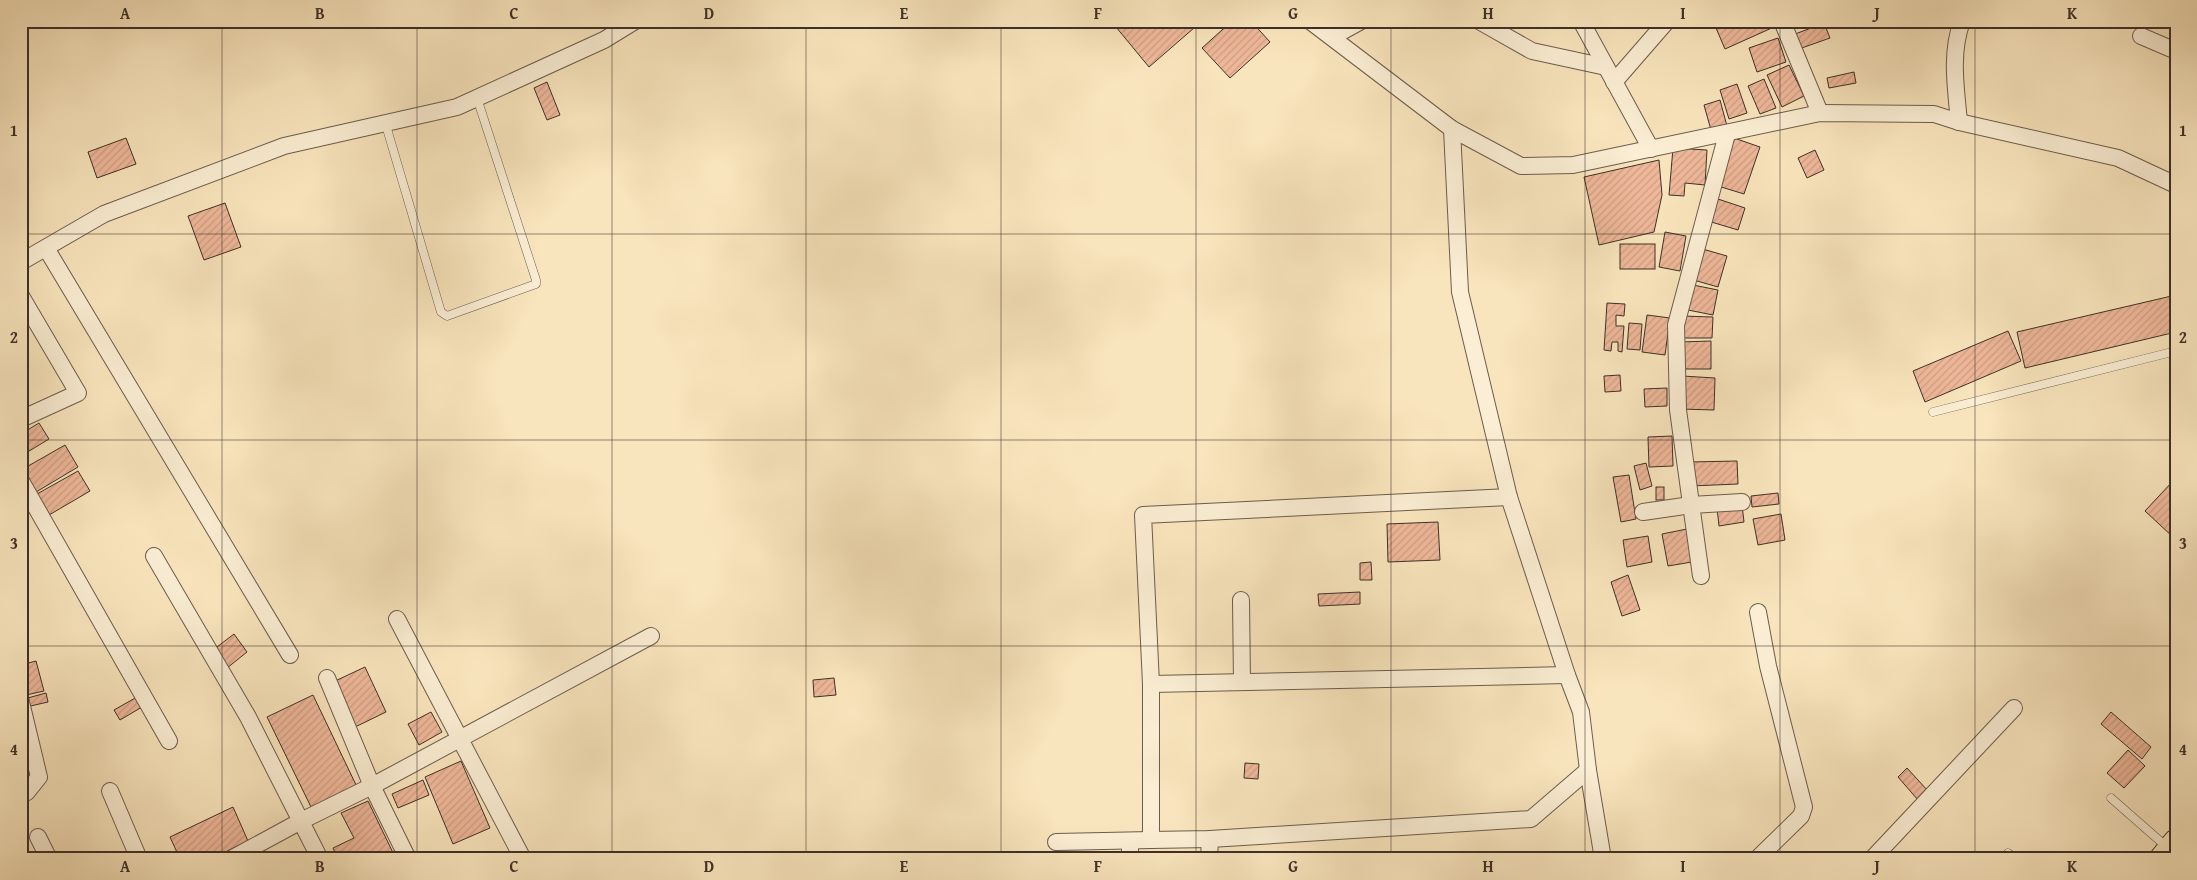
<svg xmlns="http://www.w3.org/2000/svg" width="2197" height="880" font-family="'Gentium Book Plus',serif">
<style>
.building{fill:url(#building-hatch);stroke:#3d3028}
.lines{fill:none;stroke-linecap:round;stroke-linejoin:round}
.lane-casing{stroke:#6c5d4d;stroke-width:9}
.street-casing{stroke:#6c5d4d;stroke-width:18}
.primary-casing{stroke:#3d3028;stroke-width:27}
.lane{stroke:#fbeed4;stroke-width:8}
.street{stroke:#fbeed4;stroke-width:16}
.primary{stroke:#f9e5bd;stroke-width:25}
.grid{fill:none;stroke:#3d3028;stroke-width:1;stroke-opacity:0.55}
.neatline{fill:none;stroke:#3d3028;stroke-width:2}
.grid-label{font-size:16px;text-anchor:middle;font-weight:bold;fill:#3d3028}
</style>
<defs>
<pattern id="building-hatch" width="6" height="6" patternUnits="userSpaceOnUse" patternTransform="scale(1.25)"><rect width="6" height="6" fill="#efb89a"/><path d="M-1 1l2-2M0 6l6-6M5 7l2-2" fill="none" stroke="#ce9e85"/></pattern>
</defs>
<rect width="100%" height="100%" fill="#f9e5bd"/>
<filter id="stains"><feTurbulence type="fractalNoise" baseFrequency=".004" numOctaves="4"/><feColorMatrix values="0 0 0 0 .2 0 0 0 0 .09 0 0 0 0 .02 0 0 0 .5 -.17"/></filter>
<radialGradient id="worn" r=".72"><stop offset=".6" stop-color="#630" stop-opacity="0"/><stop offset="1" stop-color="#630" stop-opacity=".3"/></radialGradient>
<g class="building">
<path d="M1111,21H1202L1149,67Z"/>
<path d="M1232,21H1251L1270,42L1230,78L1202,48Z"/>
<path d="M1713,21H1772L1774,27L1725,49Z"/>
<path d="M1824,23L1830,38L1796,50L1790,36Z"/>
<path d="M1778,38L1786,62L1757,72L1749,48Z"/>
<path d="M1789,65L1804,96L1782,107L1767,75Z"/>
<path d="M1854,72L1856,83L1829,88L1827,78Z"/>
<path d="M1764,79L1776,108L1760,114L1748,86Z"/>
<path d="M547,82L560,115L547,120L534,88Z"/>
<path d="M1737,84L1747,113L1729,119L1720,90Z"/>
<path d="M1720,100L1727,126L1711,130L1704,105Z"/>
<path d="M126,138L136,164L97,178L88,152Z"/>
<path d="M1734,138L1760,147L1744,194L1718,186Z"/>
<path d="M1673,148L1707,150L1705,185L1685,183L1684,196L1669,195Z"/>
<path d="M1815,150L1824,170L1807,178L1798,158Z"/>
<path d="M1659,160L1662,195L1654,232L1599,245L1584,177Z"/>
<path d="M1715,198L1745,208L1738,230L1708,221Z"/>
<path d="M225,203L241,247L204,260L188,216Z"/>
<path d="M1665,232L1686,236L1680,271L1659,267Z"/>
<rect x="1620" y="244" width="35" height="25"/>
<path d="M1699,248L1727,256L1718,287L1690,279Z"/>
<path d="M1693,285L1718,290L1713,315L1688,310Z"/>
<path d="M2176,295V332L2025,368L2017,332Z"/>
<path d="M1607,303L1625,304L1624,316L1616,315V326H1624L1622,352L1618,351V342H1612L1611,351L1604,350Z"/>
<path d="M1647,315L1670,318L1665,355L1642,352Z"/>
<path d="M1681,316L1713,317L1712,338H1680Z"/>
<path d="M1629,323L1642,324L1640,350L1627,349Z"/>
<path d="M2008,331L2021,361L1925,402L1913,371Z"/>
<path d="M1711,341V369H1680V342Z"/>
<path d="M1620,375L1621,391L1605,392L1604,376Z"/>
<path d="M1682,376L1715,378L1714,410L1680,409Z"/>
<path d="M1667,388V406L1645,407L1644,389Z"/>
<path d="M39,423L49,439L21,456V434Z"/>
<path d="M1672,436L1673,466L1649,467L1648,437Z"/>
<path d="M65,445L78,467L36,492L23,469Z"/>
<path d="M1737,461L1738,484L1690,486L1689,462Z"/>
<path d="M1646,463L1652,486L1640,490L1634,466Z"/>
<path d="M78,471L90,491L49,515L37,494Z"/>
<path d="M1629,475L1636,519L1621,522L1613,477Z"/>
<path d="M2172,482L2176,485V534L2173,537L2145,511Z"/>
<rect x="1656" y="487" width="8" height="13"/>
<path d="M1778,493L1779,504L1752,507L1751,496Z"/>
<path d="M1742,505L1744,522L1719,526L1717,508Z"/>
<path d="M1781,514L1785,540L1758,545L1753,519Z"/>
<path d="M1438,522L1440,560L1388,562L1387,524Z"/>
<path d="M1687,529L1692,562L1668,566L1662,534Z"/>
<path d="M1648,536L1652,562L1627,567L1623,540Z"/>
<path d="M1371,562L1372,580H1360V563Z"/>
<path d="M1628,575L1640,610L1622,616L1611,582Z"/>
<path d="M1360,592V604L1319,606L1318,594Z"/>
<path d="M234,634L247,652L227,668L213,650Z"/>
<path d="M36,661L44,691L26,695L21,677V665Z"/>
<path d="M365,667L386,712L355,727L333,682Z"/>
<path d="M834,678L836,695L814,697L813,680Z"/>
<path d="M46,693L48,702L26,707L24,699Z"/>
<path d="M313,695L357,787L312,809L267,717Z"/>
<path d="M137,697L142,707L120,720L114,710Z"/>
<path d="M431,712L442,732L419,745L408,724Z"/>
<path d="M2111,712L2151,747L2142,759L2101,724Z"/>
<path d="M2128,750L2145,766L2124,788L2107,773Z"/>
<path d="M461,761L490,828L453,844L425,777Z"/>
<path d="M1245,763L1259,764L1258,779L1244,778Z"/>
<path d="M1907,768L1928,791L1918,800L1898,777Z"/>
<path d="M423,780L429,795L398,808L392,794Z"/>
<path d="M368,801L396,859H338L333,848L354,838L341,813Z"/>
<path d="M233,807L248,841L211,859H180L170,837Z"/>
</g>
<g class="lines">
<g class="lane-casing">
<g id="lane">
<path d="M385,122L441,312L447,316L536,284V280L477,98"/>
<path d="M1933,412L2176,351"/>
<path d="M2111,798L2168,848"/>
<path d="M2008,853L2017,859"/>
</g>
</g>
<g class="street-casing">
<g id="street">
<path d="M1310,21L1452,129L1521,166L1573,165L1820,113L1934,114L1959,122L2118,158L2176,185"/>
<path d="M1479,21L1532,51L1606,67"/>
<path d="M1581,21L1651,149"/>
<path d="M1782,21L1820,113"/>
<path d="M2141,36L2176,51"/>
<path d="M1332,37L1361,21"/>
<path d="M1614,82L1667,21"/>
<path d="M1959,122C1956,88 1950,54 1962,21"/>
<path d="M1452,129L1460,292L1509,497L1567,675L1581,712L1588,770L1603,859"/>
<path d="M46,248L290,655"/>
<path d="M21,262L104,214L284,146L457,107L604,40L635,21"/>
<path d="M21,296L78,393L21,419"/>
<path d="M21,481L169,741"/>
<path d="M1509,497L1143,515L1151,684V840L1210,839L1531,819L1588,770"/>
<path d="M1643,512L1691,505L1742,502"/>
<path d="M154,556L248,717L320,859"/>
<path d="M1701,576L1678,410L1676,325L1727,134"/>
<path d="M1241,600L1242,682"/>
<path d="M397,619L523,859"/>
<path d="M327,678L372,786L408,859"/>
<path d="M1151,684L1567,675"/>
<path d="M21,702L39,777L27,792L21,795"/>
<path d="M110,791L139,859"/>
<path d="M38,837L49,859"/>
<path d="M1056,842L1151,840"/>
<path d="M1130,842V859"/>
<path d="M231,859L301,821L372,786L651,636"/>
<path d="M1209,859L1210,839"/>
<path d="M1757,859L1801,816L1804,807L1768,666L1758,612"/>
<path d="M1872,859L2014,708"/>
</g>
</g>
<g class="primary-casing">
<path id="primary" d="M2162,859L2176,842"/>
</g>
<use href="#lane" class="lane"/>
<use href="#street" class="street"/>
<use href="#primary" class="primary"/>
</g>
<path class="grid" d="M222,21V859M417,21V859M612,21V859M806,21V859M1001,21V859M1196,21V859M1391,21V859M1585,21V859M1780,21V859M1975,21V859M21,234H2176M21,440H2176M21,646H2176"/>
<rect width="2197" height="880" fill="none" stroke="#f9e5bd" stroke-width="55"/>
<rect x="28" y="28" width="2142" height="824" class="neatline"/>
<g class="grid-label">
<text x="125" y="19">A</text>
<text x="320" y="19">B</text>
<text x="514" y="19">C</text>
<text x="709" y="19">D</text>
<text x="904" y="19">E</text>
<text x="1098" y="19">F</text>
<text x="1293" y="19">G</text>
<text x="1488" y="19">H</text>
<text x="1683" y="19">I</text>
<text x="1877" y="19">J</text>
<text x="2072" y="19">K</text>
<text x="14" y="136">1</text>
<text x="2183" y="136">1</text>
<text x="14" y="343">2</text>
<text x="2183" y="343">2</text>
<text x="14" y="549">3</text>
<text x="2183" y="549">3</text>
<text x="14" y="755">4</text>
<text x="2183" y="755">4</text>
<text x="125" y="872">A</text>
<text x="320" y="872">B</text>
<text x="514" y="872">C</text>
<text x="709" y="872">D</text>
<text x="904" y="872">E</text>
<text x="1098" y="872">F</text>
<text x="1293" y="872">G</text>
<text x="1488" y="872">H</text>
<text x="1683" y="872">I</text>
<text x="1877" y="872">J</text>
<text x="2072" y="872">K</text>
</g>
<rect width="100%" height="100%" filter="url(#stains)"/>
<rect width="100%" height="100%" fill="url(#worn)"/>
</svg>
